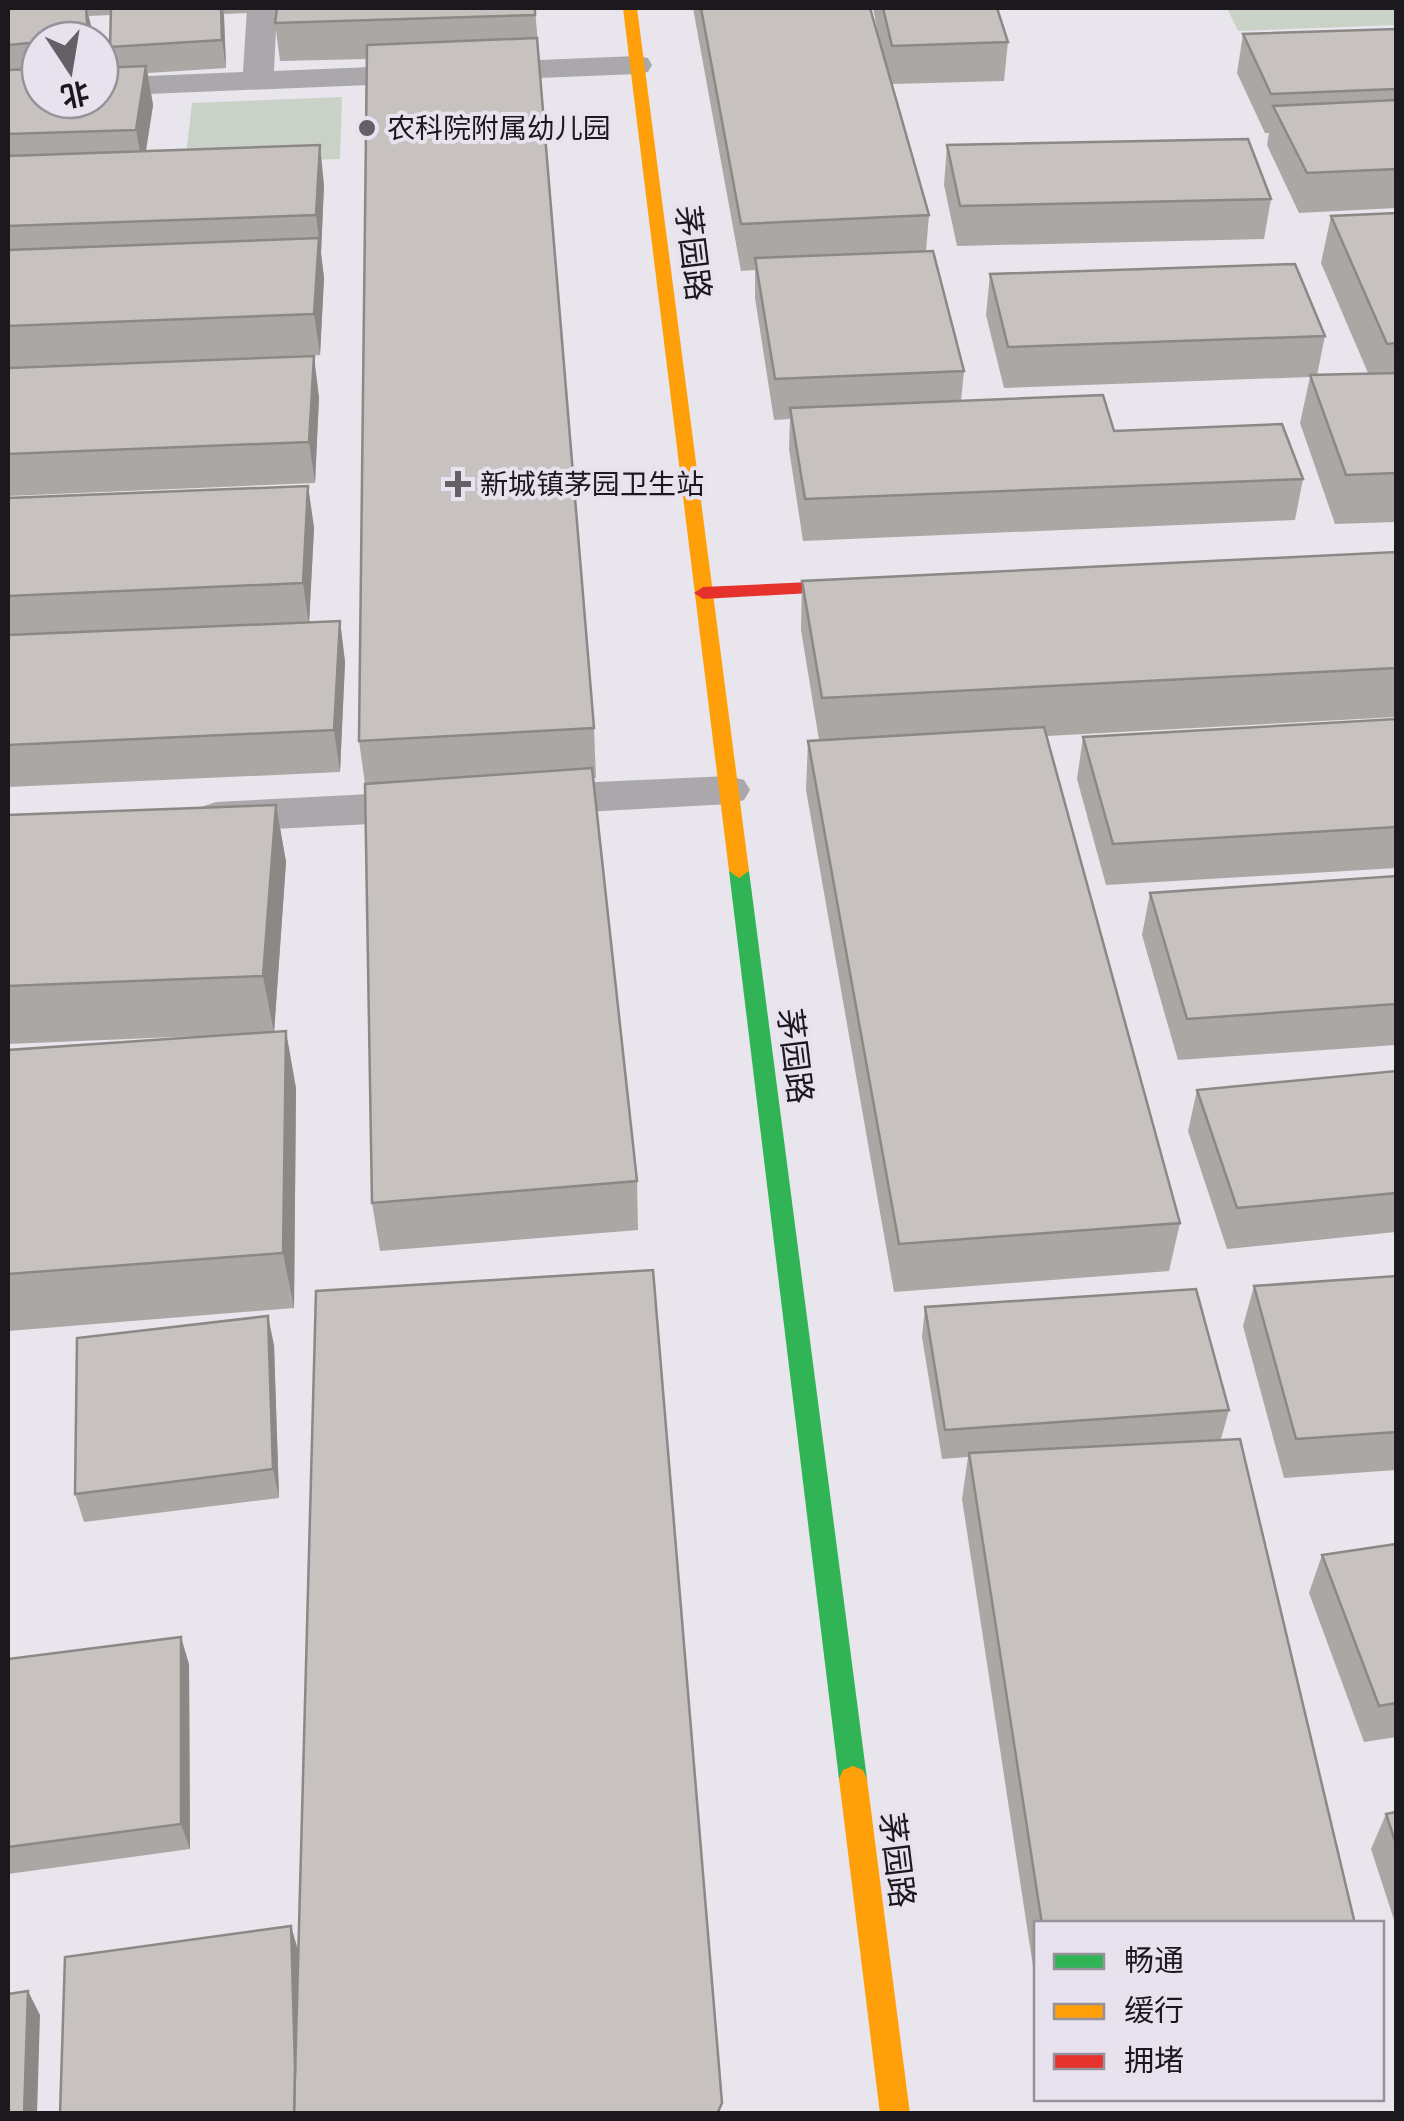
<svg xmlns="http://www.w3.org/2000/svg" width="1404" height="2121" font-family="Lato,'Noto Sans SC',sans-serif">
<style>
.green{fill:#cad2c8}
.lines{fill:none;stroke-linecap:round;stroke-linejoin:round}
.lane{fill:#aaa8aa;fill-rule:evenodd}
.fast{fill:#30b455;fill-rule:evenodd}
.slow{fill:#ff9f0a;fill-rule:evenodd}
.jam{fill:#e5322d;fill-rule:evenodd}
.wall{fill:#aba7a4;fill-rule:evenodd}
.shaded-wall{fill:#8b8886}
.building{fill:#c7c2bf;stroke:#8b8886;stroke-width:2.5}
.poi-dot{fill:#636066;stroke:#e8e2ef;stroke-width:4}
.labels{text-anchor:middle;stroke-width:8;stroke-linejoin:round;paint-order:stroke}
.far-poi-label{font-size:28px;fill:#1b191e;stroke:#e8e2ef;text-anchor:start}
.street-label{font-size:32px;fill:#1b191e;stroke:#e8e2ef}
</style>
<rect width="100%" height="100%" fill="#e8e5ec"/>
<g class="green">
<path d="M1227,8H1396V25L1238,31Z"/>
<path d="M342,97L340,159L185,164L192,103Z"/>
</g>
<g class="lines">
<g class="lane">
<path d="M247,8H277L274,71L637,56L648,58L652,65L648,72L637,74L100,96V78L243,72Z"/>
<path d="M729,776L744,780L750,790L744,800L729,804L530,815L515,810L508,800L515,790L530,785Z"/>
<path d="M428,791L443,796L450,806L443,816L428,821L216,832L201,827L194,817L201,807L216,802Z"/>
</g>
<path class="fast" d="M739,864L749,871L867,1779L863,1788L853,1792L843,1788L839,1779L729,871Z"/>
<g class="slow">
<path d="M623,8H637L749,871L739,878L729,871Z"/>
<path d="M853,1766L863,1770L867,1779L910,2114H880L839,1779L843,1770Z"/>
</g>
<path class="jam" d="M875,579L884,585L882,589L703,599L694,593L703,587Z"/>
</g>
<g class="wall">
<path d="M8,8H249L248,13L224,14L226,68L148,73L153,105L146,151L324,185L321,253L324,278L320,355L8,367ZM111,15L110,47L114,67L40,100V40H92L89,16Z"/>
<path d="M535,8L594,728L596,778H593L637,1181L638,1230L380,1251L372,1203L365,784L359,741L367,59L280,61L275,23Z"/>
<path d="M693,8H870L880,43L873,8H997L1008,42L1004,81L892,84L929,215L926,251L964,371L961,401L1114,431L1303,479L1295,520L803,541L789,449L790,419L774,420L755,298V270L741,271Z"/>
<path d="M1396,29V208L1299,213L1267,145L1269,133H1265L1237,73L1243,34Z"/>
<path d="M947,145L1271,199L1264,239L957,246L944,185Z"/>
<path d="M1396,213V522L1335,524L1300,423L1310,377L1004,388L986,315L990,274L1325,336L1317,375L1368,373L1321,263L1331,216Z"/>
<path d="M8,368L319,397L315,483L8,496Z"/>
<path d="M308,486L314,528L309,622L340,621L345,662L340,772L8,787V498Z"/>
<path d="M1396,552V717L1047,736L1180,1223L1169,1271L894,1292L806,790L808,741L819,740L801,630L802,581Z"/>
<path d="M1396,719V868L1106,885L1077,779L1083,737Z"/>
<path d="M276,805L286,862L274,1032L296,1088L294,1308L8,1331V1050L223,1035L8,1044V815Z"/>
<path d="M1396,876V1045L1178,1060L1142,935L1150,893Z"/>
<path d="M1396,1071V1232L1227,1249L1188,1131L1197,1090Z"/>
<path d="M1396,1276V1470L1284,1478L1243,1326L1254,1286Z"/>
<path d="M925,1307L1229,1410L1221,1439L1355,1924H1036V1986L962,1499L968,1457L942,1459L922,1337Z"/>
<path d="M274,1345L279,1498L84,1522L75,1494Z"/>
<path d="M1396,1544V1737L1364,1742L1309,1593L1322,1555Z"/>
<path d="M8,1659L189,1664L190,1849L8,1874Z"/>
<path d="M1396,1812V1926L1371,1849L1386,1814Z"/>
<path d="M1054,2098H1093L1054,2101Z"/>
</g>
<g class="shaded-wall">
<path d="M86,8L91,25L92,40H89Z"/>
<path d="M221,8H223L224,18L226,68L222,40Z"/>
<path d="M146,66L153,105L143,169L136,130Z"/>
<path d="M320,145L324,185L321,253L324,278L320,355L314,314L319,240L316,215Z"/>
<path d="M314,356L319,397L315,483L309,442Z"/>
<path d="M308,486L314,528L309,625L303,583Z"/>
<path d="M340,621L345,662L340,772L334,730Z"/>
<path d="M276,805L286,862L274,1033L263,976Z"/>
<path d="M286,1031L296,1088L294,1308L283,1253Z"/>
<path d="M268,1316L274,1345L279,1498L273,1469Z"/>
<path d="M181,1637L189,1664L190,1849L181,1824Z"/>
<path d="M291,1926L298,1950L297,2114Z"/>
<path d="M28,1991L40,2015L37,2114H24Z"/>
</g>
<g class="building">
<path d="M8,8H86L88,38L40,40V42L8,45Z"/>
<path d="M111,8H221L222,40L110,47Z"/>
<path d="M277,8H535V15L275,23Z"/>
<path d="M701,8H870L929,215L741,224Z"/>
<path d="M883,8H997L1008,42L892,46Z"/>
<path d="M1396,29V89L1271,94L1243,34Z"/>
<path d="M537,38L594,728L359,741L367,45Z"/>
<path d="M146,66L136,130L8,134V70L40,69V100H100V68Z"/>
<path d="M1396,100V169L1307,173L1273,106Z"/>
<path d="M1248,139L1271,199L960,206L947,145Z"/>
<path d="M320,145L316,215L8,226V156Z"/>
<path d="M1396,213V343L1387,344L1331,216Z"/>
<path d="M319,238L314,314L8,326V250Z"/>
<path d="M933,251L964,371L775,379L755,258Z"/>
<path d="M1295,264L1325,336L1008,347L990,274Z"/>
<path d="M314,356L309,442L8,454V368Z"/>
<path d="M1396,373V473L1346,475L1310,375Z"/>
<path d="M1103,395L1114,431L1282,424L1303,479L805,499L790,408Z"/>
<path d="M308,486L303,583L8,596V498Z"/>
<path d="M1396,552V668L822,698L802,581Z"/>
<path d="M340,621L334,730L8,745V635Z"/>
<path d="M1396,719V827L1113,844L1083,737Z"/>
<path d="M1044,727L1180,1223L899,1244L808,741Z"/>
<path d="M592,768L637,1181L372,1203L365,784Z"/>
<path d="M276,805L263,976L8,986V815Z"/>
<path d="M1396,876V1004L1187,1019L1150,893Z"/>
<path d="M286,1031L283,1253L8,1274V1050Z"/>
<path d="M1396,1071V1193L1237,1208L1197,1090Z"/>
<path d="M653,1270L722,2103L717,2114H294L316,1291Z"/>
<path d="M1396,1276V1432L1296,1439L1254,1286Z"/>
<path d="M1196,1289L1229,1410L945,1430L925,1307Z"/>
<path d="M268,1316L273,1469L75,1494L77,1338Z"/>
<path d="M1240,1439L1355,1924H1042L969,1453Z"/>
<path d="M1396,1544V1703L1379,1706L1322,1555Z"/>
<path d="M181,1637V1824L8,1847V1659Z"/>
<path d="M1396,1812V1844L1386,1814Z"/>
<path d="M291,1926L295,2067L294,2114H60L65,1957Z"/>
<path d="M28,1991L24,2114H8V1994Z"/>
</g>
<g class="poi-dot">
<circle cx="367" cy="128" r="10"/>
<path d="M453 469h10v10h10v10h-10v10h-10v-10h-10v-10h10z"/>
</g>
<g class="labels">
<g class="far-poi-label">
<text x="387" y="138">农科院附属幼儿园</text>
<text x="480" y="494">新城镇茅园卫生站</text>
</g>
<g class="street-label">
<text transform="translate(693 253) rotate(83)" y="11">茅园路</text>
<text transform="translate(795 1056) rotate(83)" y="11">茅园路</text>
<text transform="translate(897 1860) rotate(83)" y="11">茅园路</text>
</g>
</g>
<rect width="1404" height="2121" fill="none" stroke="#1b191e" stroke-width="20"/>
<rect x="1034" y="1921" width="350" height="180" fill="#e8e2ef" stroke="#96929b" stroke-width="2.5"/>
<rect x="1054" y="1954" width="50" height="15" fill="#30b455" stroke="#96929b" stroke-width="2.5"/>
<text x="1124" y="1971" font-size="30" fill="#1b191e">畅通</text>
<rect x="1054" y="2004" width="50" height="15" fill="#ff9f0a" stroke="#96929b" stroke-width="2.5"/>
<text x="1124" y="2021" font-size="30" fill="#1b191e">缓行</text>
<rect x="1054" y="2054" width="50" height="15" fill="#e5322d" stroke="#96929b" stroke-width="2.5"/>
<text x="1124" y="2071" font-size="30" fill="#1b191e">拥堵</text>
<g transform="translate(70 70) rotate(168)"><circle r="48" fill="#e8e2ef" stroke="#96929b" stroke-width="2.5"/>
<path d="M0-8L18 38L0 25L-18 38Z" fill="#636066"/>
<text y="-15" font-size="28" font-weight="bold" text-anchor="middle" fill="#1b191e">北</text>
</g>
</svg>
